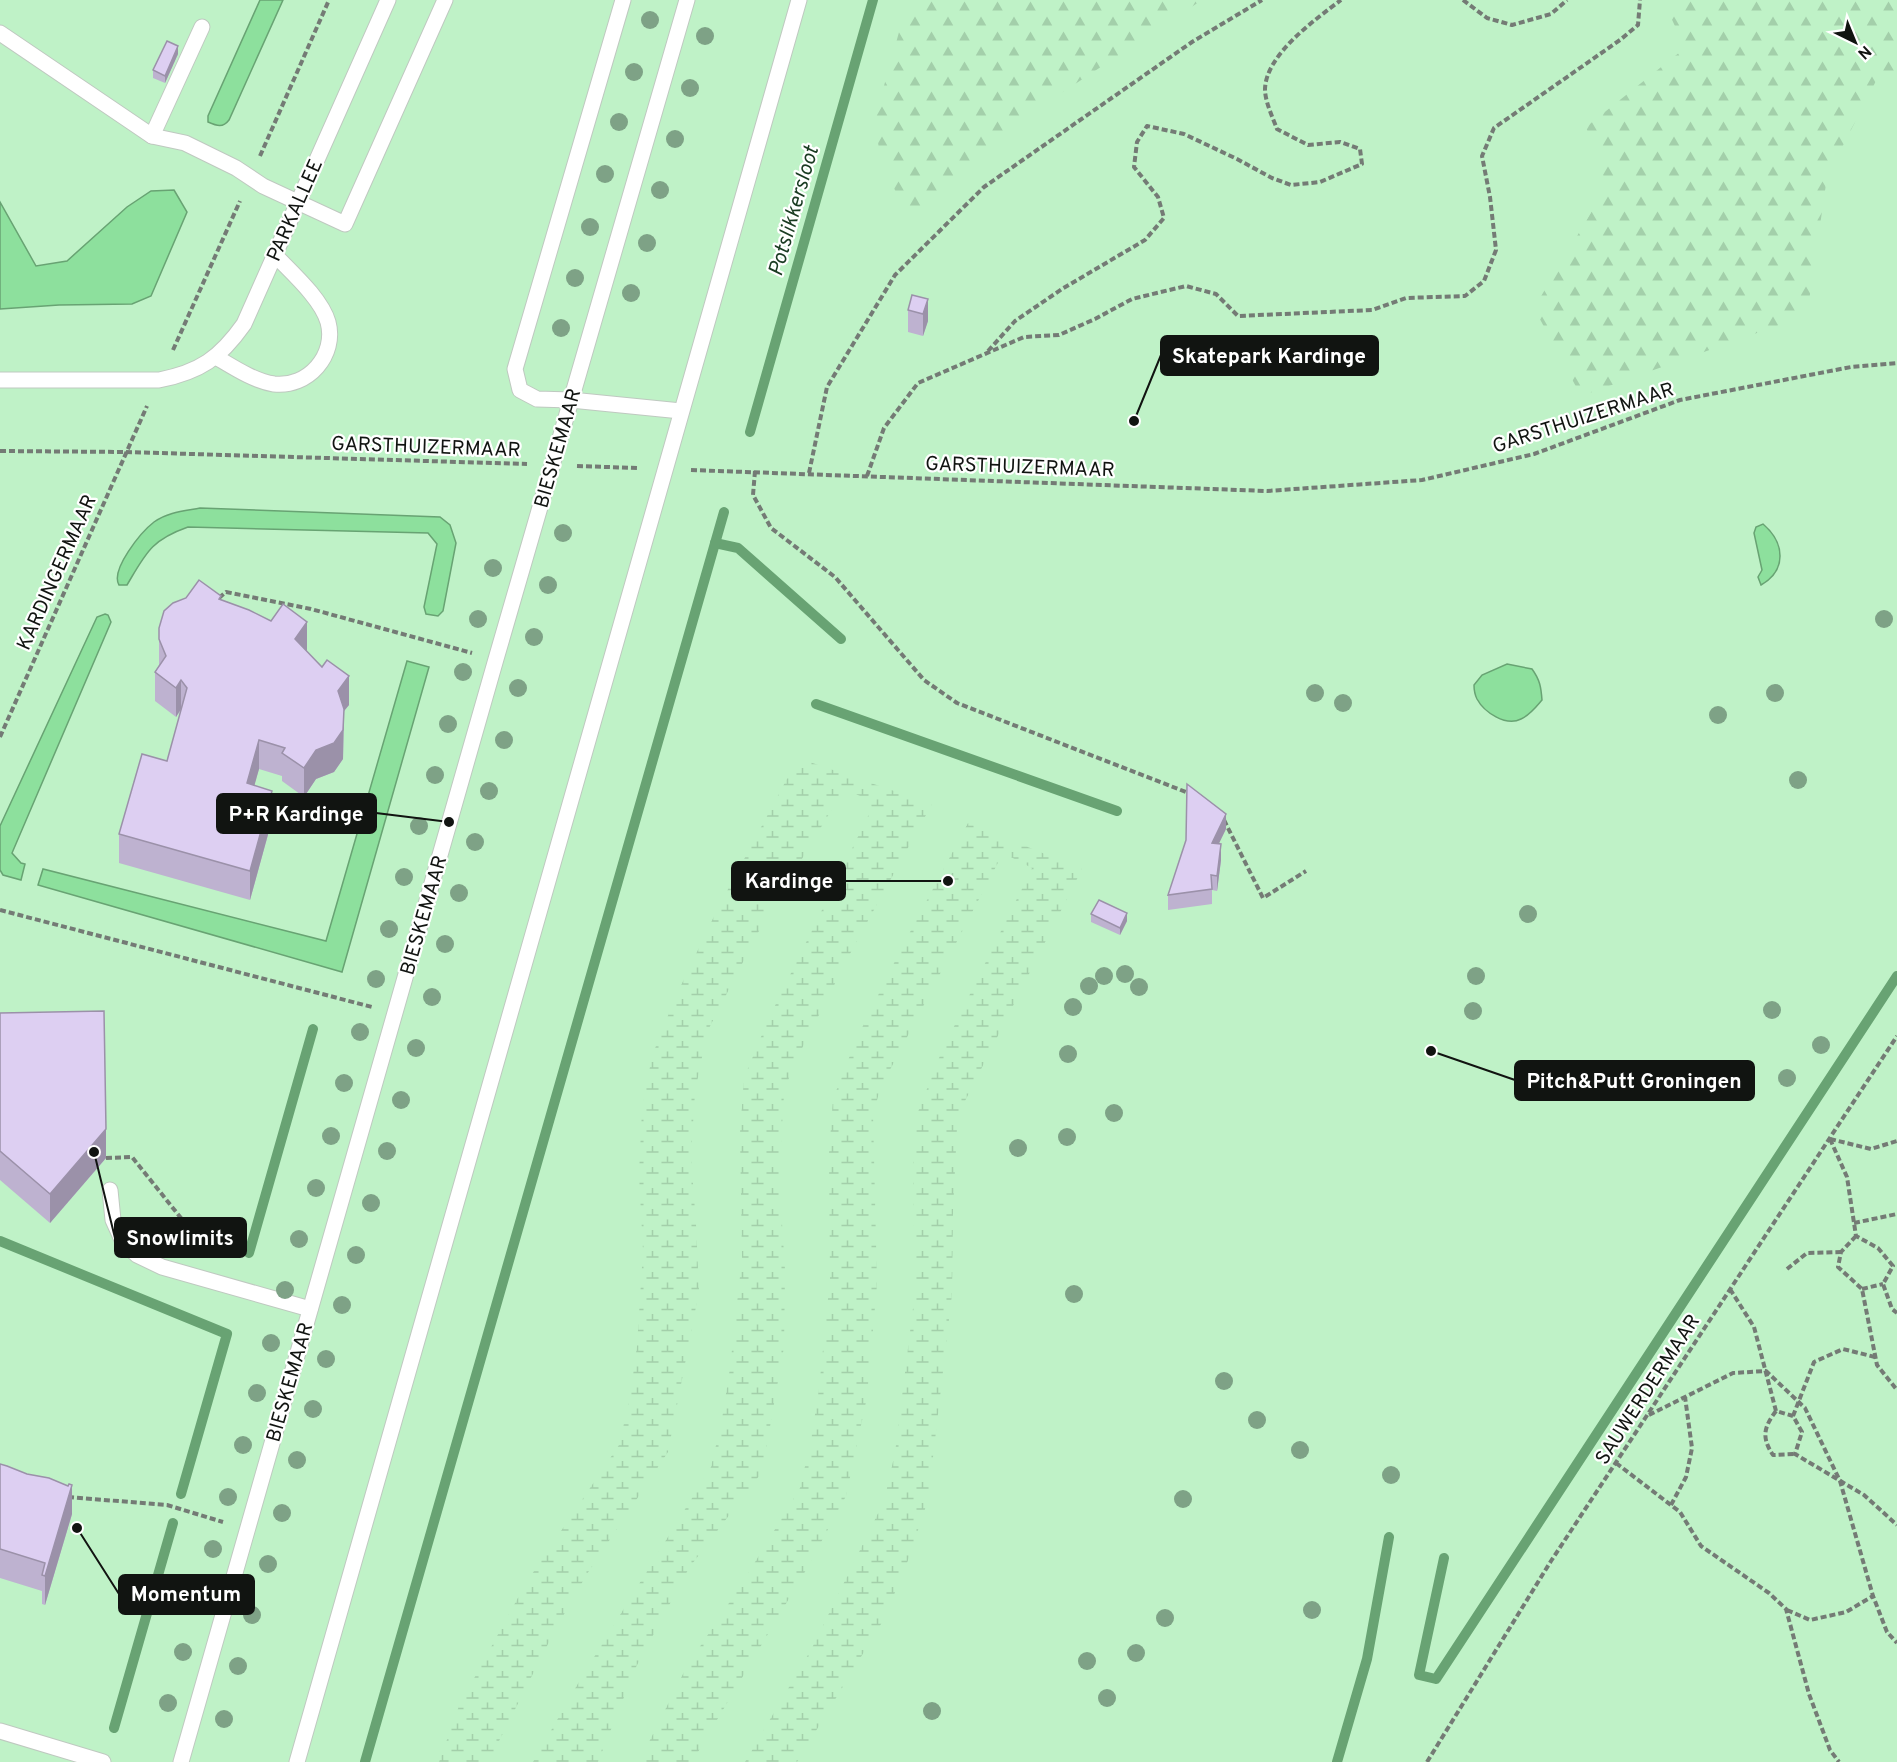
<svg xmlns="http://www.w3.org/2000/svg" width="1897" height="1762" font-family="Overpass,sans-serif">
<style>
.green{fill:#bff2c7}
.forest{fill:url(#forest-firs)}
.wetland{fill:url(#wetland-marsh)}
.water{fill:#8de09d;stroke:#68a373;stroke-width:1.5}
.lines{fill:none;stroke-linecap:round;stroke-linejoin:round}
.stream{stroke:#68a373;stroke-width:10}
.service-casing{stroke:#bfc9c0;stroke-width:17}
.path{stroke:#747b75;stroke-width:4;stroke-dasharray:6 3;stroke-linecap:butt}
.service{stroke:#fff;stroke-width:15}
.tree{fill:#7ea286}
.wall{fill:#beb2d0}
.shaded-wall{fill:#9b91a9}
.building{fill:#ddcff2;stroke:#9b91a9;stroke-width:1.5}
.labels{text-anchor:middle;stroke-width:4.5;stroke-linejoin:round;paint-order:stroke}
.street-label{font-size:20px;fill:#111411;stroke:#fff}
.water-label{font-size:21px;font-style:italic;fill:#193b21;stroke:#fff}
.leader{fill:none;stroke:#111411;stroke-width:2}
.callout-dot{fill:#111411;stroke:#fff;stroke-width:2}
.callout{fill:#111411;stroke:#111411;stroke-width:2}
.callout-label{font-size:21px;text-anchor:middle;font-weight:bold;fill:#fff}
</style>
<defs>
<pattern id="forest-firs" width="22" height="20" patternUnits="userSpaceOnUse" patternTransform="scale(1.5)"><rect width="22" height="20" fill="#bff2c7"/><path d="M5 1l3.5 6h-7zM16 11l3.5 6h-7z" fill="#a3cfaa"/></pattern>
<pattern id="wetland-marsh" width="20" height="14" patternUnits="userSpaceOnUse" patternTransform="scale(1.5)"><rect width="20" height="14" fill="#bff2c7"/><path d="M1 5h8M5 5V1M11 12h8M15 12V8" fill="none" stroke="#a3cfaa"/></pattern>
</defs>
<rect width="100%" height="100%" fill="#eaf4eb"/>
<rect class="green" x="0" y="0" width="1897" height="1762"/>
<g class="forest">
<path d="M908,0H1202L1060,94L960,172L908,218L880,158L875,118Z"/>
<path d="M1663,0H1897V80L1879,75L1827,177L1807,315L1581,396L1534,308L1607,186L1586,127L1685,48Z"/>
</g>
<g class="wetland">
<path d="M798,758L932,804L853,948L792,1068L784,1094L779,1176L785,1270L784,1347L762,1472L689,1568L636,1667L598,1762H533L580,1680L711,1467L722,1419L730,1368L742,1258L740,1133L744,1078L768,1020L872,808L867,799L844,789L761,927L707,1032L695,1092L691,1156L696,1225L699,1291L668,1452L587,1574L555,1630L499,1741L493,1762H439L459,1706L526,1583L619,1445L630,1398L637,1346L643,1251L639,1174L642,1110L652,1056L675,998L718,908Z"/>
<path d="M968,823L1082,869L965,1101L957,1127L953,1211L952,1294L928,1500L904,1572L881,1624L797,1762H745L812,1648L884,1501L895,1453L915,1292L913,1167L918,1112L941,1053L1032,868L1003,853L880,1089L873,1115L877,1284L867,1397L846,1496L806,1570L692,1762H639L687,1666L743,1582L800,1488L811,1440L819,1389L830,1279L829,1154L833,1099L856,1040L900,951Z"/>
</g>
<g class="water">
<path d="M260,0H283L229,120C223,128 217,126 208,122V116Z"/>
<path d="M174,190L187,212L151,296L132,304L59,305L0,309V202L36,266L67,261L127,207L151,191Z"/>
<path d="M200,508L440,517L450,525L456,543L443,611L438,616L426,614L424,607L437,544L428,533L188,527C151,540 146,553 127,585H119C110,570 141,532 154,522C168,512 184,511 200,508Z"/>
<path d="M1763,524C1785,543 1787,570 1761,585L1758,577L1762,570L1754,533L1756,527Z"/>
<path d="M105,614L108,615L111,622L12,853L21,863L25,864L21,880L3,875L0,870V826L97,617Z"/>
<path d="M407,661L429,667L342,972L38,885L43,869L326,941Z"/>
<path d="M1507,664L1532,669C1540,680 1541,687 1542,700C1536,707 1530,715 1521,719C1506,727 1484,712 1477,699C1475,695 1474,689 1474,685L1482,675Z"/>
</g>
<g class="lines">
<g class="stream">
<path d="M750,432L873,0"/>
<path d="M715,543L738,548L841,639"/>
<path d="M816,704L1117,811"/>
<path d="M0,1241L227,1334L181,1494"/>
<path d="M249,1253L313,1029"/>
<path d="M1444,1558L1419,1675L1436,1679L1897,976"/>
<path d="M114,1728L173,1523"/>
<path d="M365,1762L724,512"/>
<path d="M1337,1762L1367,1659L1389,1537"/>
</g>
<g class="service-casing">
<g id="service">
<path d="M623,0L515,369L520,390L537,399L571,400L681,411"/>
<path d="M0,33L152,136L185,143L236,168L263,186L345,224L445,0"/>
<path d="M152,136L202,27"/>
<path d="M216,357C233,367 254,381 274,384C308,388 337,355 328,322C321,298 291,272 274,254"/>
<path d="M0,380H159C200,372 220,358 244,324L388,0"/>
<path d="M110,1190L113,1220L123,1242L137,1255L162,1267L310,1309"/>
<path d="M0,1731L103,1762"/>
<path d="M181,1762L496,659L687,0"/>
<path d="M297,1762L799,0"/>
</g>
</g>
<g class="path">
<path d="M1463,0L1487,18L1512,25L1551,14L1567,0"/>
<path d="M260,156L329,0"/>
<path d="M173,350L240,201"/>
<path d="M988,351L1015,321L1062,289L1145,240L1164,218L1158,197L1134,167L1137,142L1147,126L1184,134L1237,159L1272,178L1291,185L1320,182L1362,164L1360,149L1340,142L1308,145L1277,129C1273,118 1265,102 1265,89C1266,54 1316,19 1341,0"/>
<path d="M0,451L125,452L527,464"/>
<path d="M577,466L638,468"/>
<path d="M691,470L1267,491L1422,480L1534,454L1680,400L1851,367L1897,363"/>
<path d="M755,471L753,495L771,528L835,577L924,680L957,703L1191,794"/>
<path d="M809,473L827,387L895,275L984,187L1192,42L1262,0"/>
<path d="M867,476L884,428L918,383L1024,337L1059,335L1095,319L1132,299L1186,286L1216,294L1238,316L1372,310L1406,298L1465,296L1484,281L1496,250L1490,197L1482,156L1494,128L1620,40L1638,25L1640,0"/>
<path d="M219,598L226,592L311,609L472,653"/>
<path d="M0,737L147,406"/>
<path d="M1224,820L1263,898L1306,871"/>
<path d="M0,910L372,1007"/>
<path d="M1830,1139L1847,1177L1856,1236L1878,1248L1893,1266L1883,1284L1892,1309L1897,1313"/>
<path d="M1830,1139L1871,1149L1897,1141"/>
<path d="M106,1158L132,1157L209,1253"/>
<path d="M1854,1223L1897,1214"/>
<path d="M1856,1236L1841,1252L1838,1267L1862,1289L1877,1365L1897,1390"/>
<path d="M1787,1269L1807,1253L1841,1252"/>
<path d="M1730,1289L1754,1327L1776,1411L1793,1416L1802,1432L1795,1454L1864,1495L1897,1525"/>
<path d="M1862,1289L1883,1284"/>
<path d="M1776,1411C1764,1427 1761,1437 1773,1455L1795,1454"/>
<path d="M1649,1415L1733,1373L1766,1371L1805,1408L1840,1481L1873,1596L1887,1632L1897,1643"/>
<path d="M1793,1416L1814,1362L1843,1349L1875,1357"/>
<path d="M1616,1463L1680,1512L1701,1546L1769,1593L1786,1609L1809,1694L1830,1750L1839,1762"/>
<path d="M68,1497L167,1505L223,1522"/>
<path d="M1671,1505L1686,1477L1692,1448L1685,1397"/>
<path d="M1787,1610L1810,1620L1846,1612L1873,1596"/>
<path d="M1427,1762L1551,1561L1897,1036"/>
</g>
<use href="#service" class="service"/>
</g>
<g class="tree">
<circle cx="650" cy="20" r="9"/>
<circle cx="705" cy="36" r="9"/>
<circle cx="634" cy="72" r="9"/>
<circle cx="690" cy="88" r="9"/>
<circle cx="619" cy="122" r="9"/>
<circle cx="675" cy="139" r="9"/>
<circle cx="605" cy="174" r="9"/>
<circle cx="660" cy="190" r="9"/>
<circle cx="590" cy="227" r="9"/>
<circle cx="647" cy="243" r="9"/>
<circle cx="575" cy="278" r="9"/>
<circle cx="631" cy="293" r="9"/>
<circle cx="561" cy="328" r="9"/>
<circle cx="563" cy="533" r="9"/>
<circle cx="493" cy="568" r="9"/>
<circle cx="548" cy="585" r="9"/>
<circle cx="478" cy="619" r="9"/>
<circle cx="1884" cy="619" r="9"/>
<circle cx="534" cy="637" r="9"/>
<circle cx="463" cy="672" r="9"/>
<circle cx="518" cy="688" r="9"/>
<circle cx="1315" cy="693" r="9"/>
<circle cx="1775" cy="693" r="9"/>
<circle cx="1343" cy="703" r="9"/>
<circle cx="1718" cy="715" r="9"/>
<circle cx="448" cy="724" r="9"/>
<circle cx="504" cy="740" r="9"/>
<circle cx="435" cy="775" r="9"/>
<circle cx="1798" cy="780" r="9"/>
<circle cx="489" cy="791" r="9"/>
<circle cx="419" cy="826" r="9"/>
<circle cx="475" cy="842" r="9"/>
<circle cx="404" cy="877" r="9"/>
<circle cx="459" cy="893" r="9"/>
<circle cx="1528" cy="914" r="9"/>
<circle cx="389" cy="929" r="9"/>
<circle cx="445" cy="944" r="9"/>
<circle cx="1125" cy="974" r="9"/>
<circle cx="1104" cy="976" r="9"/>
<circle cx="1476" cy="976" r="9"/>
<circle cx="376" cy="979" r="9"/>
<circle cx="1089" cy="986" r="9"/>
<circle cx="1139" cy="987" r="9"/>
<circle cx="432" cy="997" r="9"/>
<circle cx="1073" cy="1007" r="9"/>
<circle cx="1772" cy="1010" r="9"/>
<circle cx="1473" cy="1011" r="9"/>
<circle cx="360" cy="1032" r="9"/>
<circle cx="1821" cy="1045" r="9"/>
<circle cx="416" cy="1048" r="9"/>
<circle cx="1068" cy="1054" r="9"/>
<circle cx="1787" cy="1078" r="9"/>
<circle cx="344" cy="1083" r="9"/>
<circle cx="401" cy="1100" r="9"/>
<circle cx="1114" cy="1113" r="9"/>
<circle cx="331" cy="1136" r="9"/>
<circle cx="1067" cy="1137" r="9"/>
<circle cx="1018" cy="1148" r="9"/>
<circle cx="387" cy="1151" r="9"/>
<circle cx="316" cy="1188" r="9"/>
<circle cx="371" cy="1203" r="9"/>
<circle cx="299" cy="1239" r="9"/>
<circle cx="356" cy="1255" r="9"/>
<circle cx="285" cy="1290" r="9"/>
<circle cx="1074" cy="1294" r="9"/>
<circle cx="342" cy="1305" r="9"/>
<circle cx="271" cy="1343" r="9"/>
<circle cx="326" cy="1359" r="9"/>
<circle cx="1224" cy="1381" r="9"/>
<circle cx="257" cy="1393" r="9"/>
<circle cx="313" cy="1409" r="9"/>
<circle cx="1257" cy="1420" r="9"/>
<circle cx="243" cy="1445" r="9"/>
<circle cx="1300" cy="1450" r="9"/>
<circle cx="297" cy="1460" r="9"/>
<circle cx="1391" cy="1475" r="9"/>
<circle cx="228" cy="1497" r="9"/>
<circle cx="1183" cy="1499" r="9"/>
<circle cx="282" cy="1513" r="9"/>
<circle cx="213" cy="1549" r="9"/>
<circle cx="268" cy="1564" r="9"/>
<circle cx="1312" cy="1610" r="9"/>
<circle cx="252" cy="1615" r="9"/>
<circle cx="1165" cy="1618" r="9"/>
<circle cx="183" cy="1652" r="9"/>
<circle cx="1136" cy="1653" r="9"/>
<circle cx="1087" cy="1661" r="9"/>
<circle cx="238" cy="1666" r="9"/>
<circle cx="1107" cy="1698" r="9"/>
<circle cx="168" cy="1703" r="9"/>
<circle cx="932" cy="1711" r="9"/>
<circle cx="224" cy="1719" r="9"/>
</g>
<g class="wall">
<path d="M178,54L165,83L153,78V70Z"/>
<path d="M912,295L928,321L923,336L908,332V310Z"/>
<path d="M221,600L307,651L349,705L344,711L343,759L334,772L316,779L304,797L282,781V776L259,769L254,785L272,820L250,900L119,863V834L167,761L181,710L176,717L155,701V672L159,665V628Z"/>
<path d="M1226,829L1218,844L1221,860L1217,891L1212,890V904L1168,910V895Z"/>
<path d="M1091,914L1127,921L1120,935L1091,922Z"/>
<path d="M0,1013L106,1158L50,1223L0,1180Z"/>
<path d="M0,1464L72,1514L45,1605L42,1604V1591L0,1578Z"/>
</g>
<g class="shaded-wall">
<path d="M178,46V54L165,83V76Z"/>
<path d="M928,299V321L923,336V314Z"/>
<path d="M307,622V651L295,668V639Z"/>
<path d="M349,676V705L344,711L343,759L334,772L316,779L304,797V768L316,750L338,691Z"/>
<path d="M181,680V709L176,717V688Z"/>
<path d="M259,740V769L247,812V783Z"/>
<path d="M272,791V820L250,900V871Z"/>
<path d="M1226,814V829L1212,858V843Z"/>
<path d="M1221,844V860L1217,891V876Z"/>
<path d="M1127,913V921L1120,935V928Z"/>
<path d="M106,1129V1158L50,1223V1194Z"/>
<path d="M72,1485V1514L45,1605V1576Z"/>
</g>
<g class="building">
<path d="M167,41L178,46L165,76L153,70Z"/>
<path d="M912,295L928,299L923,314L908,310Z"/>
<path d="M199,580L221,596L219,599L249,610L271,621L283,604L307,622L295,639L322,667L327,660L349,676L338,691L344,709L343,730L334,743L316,750L304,768L282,753L285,748L259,740L247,783L272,791L250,871L119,834L142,754L167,761L187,688L181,680L176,688L155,672L166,656L159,639V628L164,611L173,603L186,598Z"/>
<path d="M1187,784L1226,814L1212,843L1221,844L1217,876L1211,875L1212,889L1168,895L1186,840Z"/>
<path d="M1099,900L1127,913L1120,928L1091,914Z"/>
<path d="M104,1011L106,1129L50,1194L0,1151V1013Z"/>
<path d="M0,1464L7,1466L27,1474L49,1478L68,1486L69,1484L72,1485L45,1576L42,1575L45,1563L0,1549Z"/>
</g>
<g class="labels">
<g class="street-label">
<text transform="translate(294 210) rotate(-66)" y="7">PARKALLEE</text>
<text transform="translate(1583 417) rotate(-18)" y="7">GARSTHUIZERMAAR</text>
<text transform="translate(426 446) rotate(2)" y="7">GARSTHUIZERMAAR</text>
<text transform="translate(557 448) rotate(-74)" y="7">BIESKEMAAR</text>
<text transform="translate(1020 466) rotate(2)" y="7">GARSTHUIZERMAAR</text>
<text transform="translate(56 572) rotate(-66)" y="7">KARDINGERMAAR</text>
<text transform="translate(423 915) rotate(-74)" y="7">BIESKEMAAR</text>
<text transform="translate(289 1382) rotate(-74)" y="7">BIESKEMAAR</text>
<text transform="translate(1647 1389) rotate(-57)" y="7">SAUWERDERMAAR</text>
</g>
<g class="water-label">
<text transform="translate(793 211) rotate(-74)" y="7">Potslikkersloot</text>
</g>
</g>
<path class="leader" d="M1134 421L1161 355M449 822L376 813M948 881L845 881M1431 1051L1515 1080M94 1152L115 1238M77 1528L119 1594"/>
<g class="callout-dot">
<circle cx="1134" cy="421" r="6"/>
<circle cx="449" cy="822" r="6"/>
<circle cx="948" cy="881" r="6"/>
<circle cx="1431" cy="1051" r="6"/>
<circle cx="94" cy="1152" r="6"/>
<circle cx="77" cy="1528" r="6"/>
</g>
<g class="callout">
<rect x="1161" y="336" width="217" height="39" rx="6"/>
<rect x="217" y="794" width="159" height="39" rx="6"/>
<rect x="732" y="862" width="113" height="38" rx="6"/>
<rect x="1515" y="1061" width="239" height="39" rx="6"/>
<rect x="115" y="1218" width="131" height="39" rx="6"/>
<rect x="119" y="1575" width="135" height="39" rx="6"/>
</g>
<g class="callout-label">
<text x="1269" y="363">Skatepark Kardinge</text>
<text x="296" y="821">P+R Kardinge</text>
<text x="789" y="888">Kardinge</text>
<text x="1634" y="1088">Pitch&amp;Putt Groningen</text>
<text x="180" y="1245">Snowlimits</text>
<text x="186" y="1601">Momentum</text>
</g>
<g transform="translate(1855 42) rotate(137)" stroke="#ffffff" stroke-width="4.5" paint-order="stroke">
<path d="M0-4.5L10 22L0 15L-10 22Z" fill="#111411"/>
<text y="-9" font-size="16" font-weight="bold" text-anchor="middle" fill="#111411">N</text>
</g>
</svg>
